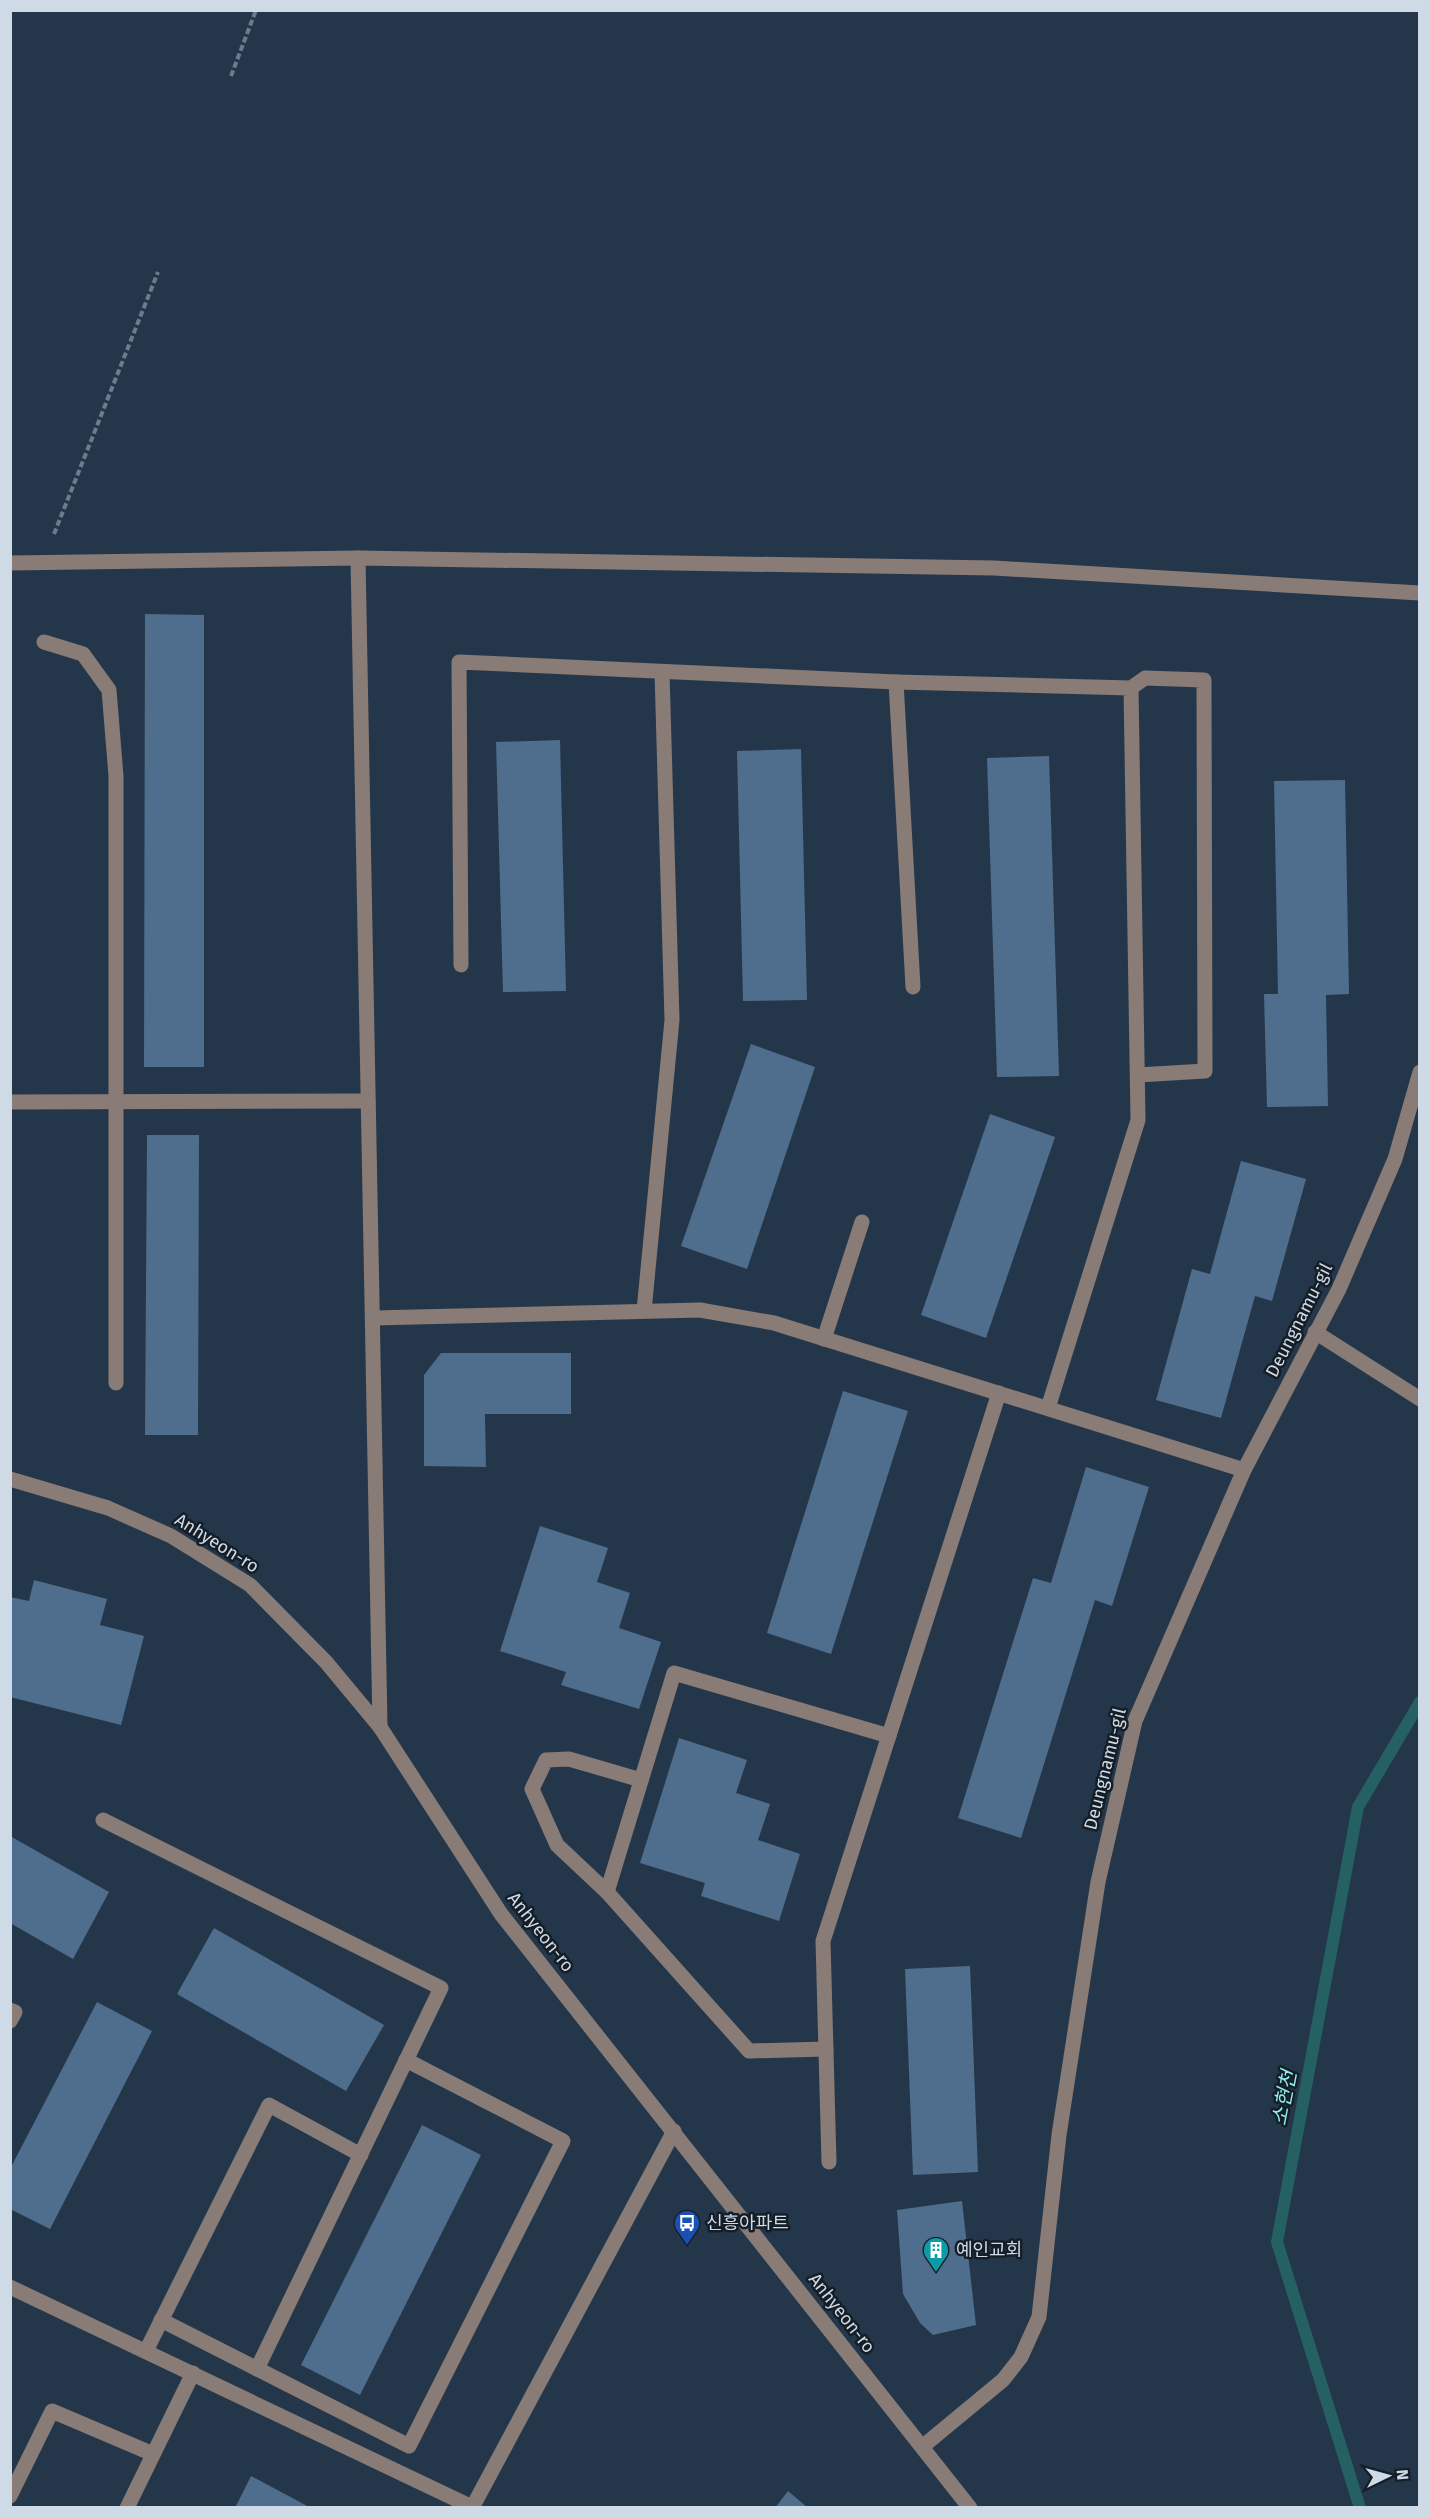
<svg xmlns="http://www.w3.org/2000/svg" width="1430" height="2518" font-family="'Fira Sans','Noto Sans KR',sans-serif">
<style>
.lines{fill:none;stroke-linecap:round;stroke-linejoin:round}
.stream{stroke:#256162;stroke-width:12}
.building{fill:#4f6d8c}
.path{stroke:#6c7c8d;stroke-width:4;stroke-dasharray:6 3;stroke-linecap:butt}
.minor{stroke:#897b76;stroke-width:15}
.labels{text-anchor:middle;stroke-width:5;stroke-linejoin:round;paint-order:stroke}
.street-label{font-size:18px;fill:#cfdae7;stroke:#151e27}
.poi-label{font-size:18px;fill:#cfdae7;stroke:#151e27;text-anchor:start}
.water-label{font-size:20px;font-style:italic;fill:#8feff1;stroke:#151e27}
</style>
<rect width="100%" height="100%" fill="#24374a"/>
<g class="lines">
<path class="stream" d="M1360,2508L1277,2242L1358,1807L1420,1702"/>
</g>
<g class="building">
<path d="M145,614L204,615V1067H144Z"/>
<path d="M560,740L566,991L503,992L496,742Z"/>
<path d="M801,749L807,1000L743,1001L737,751Z"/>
<path d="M1049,756L1059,1076L997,1077L987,758Z"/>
<path d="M1345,780L1349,994L1326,995L1328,1106L1267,1107L1264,994H1278L1274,781Z"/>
<path d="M751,1044L815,1067L747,1269L681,1246Z"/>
<path d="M990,1114L1055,1137L986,1338L921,1315Z"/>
<path d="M147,1135H199L198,1435H145Z"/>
<path d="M1241,1161L1306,1179L1272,1301L1255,1296L1221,1418L1156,1400L1192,1269L1210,1274Z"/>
<path d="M441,1353H571V1414H485L486,1467L424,1466V1375Z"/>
<path d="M843,1391L908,1411L831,1654L767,1633Z"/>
<path d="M1086,1467L1149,1487L1112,1606L1095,1600L1021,1838L958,1818L1033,1578L1051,1583Z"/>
<path d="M540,1526L608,1548L597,1582L630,1593L619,1628L661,1642L639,1709L561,1685L566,1672L500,1651Z"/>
<path d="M34,1580L107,1599L100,1625L144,1636L121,1725L10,1697V1597L29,1601Z"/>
<path d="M679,1738L747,1760L736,1793L770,1804L758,1840L800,1854L779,1921L701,1896L705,1883L640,1863Z"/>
<path d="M10,1836L109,1892L73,1959L10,1923Z"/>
<path d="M214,1928L384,2025L346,2091L177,1994Z"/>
<path d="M970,1966L978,2172L913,2175L905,1969Z"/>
<path d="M97,2002L152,2031L50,2229L10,2209V2169Z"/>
<path d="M422,2125L481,2155L360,2395L301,2365Z"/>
<path d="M962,2201L976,2325L933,2335L920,2323L903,2294L897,2210Z"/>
<path d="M251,2476L311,2508H235Z"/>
<path d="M788,2491L808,2508H775Z"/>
</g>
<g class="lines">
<g class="path">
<path d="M231,76L256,10"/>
<path d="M54,534L158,272"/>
</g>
<g class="minor">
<path d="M358,558L380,1727"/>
<path d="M10,563L358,558L994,568L1420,593"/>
<path d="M44,642L83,654L109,690L116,776V1383"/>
<path d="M896,682L913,987"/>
<path d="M1131,688L1145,678L1204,680L1205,1071L1138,1075"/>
<path d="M461,965L459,662L896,682L1131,688L1138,1120L1048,1408"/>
<path d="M10,1102L368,1101"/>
<path d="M644,1311L672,1020L662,672"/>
<path d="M373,1318L700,1310L774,1323L1244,1470"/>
<path d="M1315,1332L1420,1399"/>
<path d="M824,1339L862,1222"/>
<path d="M10,1479L108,1508L171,1536L250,1585L326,1662L380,1727L501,1914L970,2508"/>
<path d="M103,1820L441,1988L257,2369"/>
<path d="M607,1892L557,1845L532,1789L546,1760L569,1759L641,1780"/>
<path d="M10,2010L15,2012L10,2021"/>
<path d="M826,2049L749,2051L607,1892L674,1673L889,1736"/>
<path d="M829,2162L823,1941L999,1393"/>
<path d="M10,2287L472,2507"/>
<path d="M161,2320L409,2446L563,2141L406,2060"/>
<path d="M146,2351L269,2105L361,2155"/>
<path d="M922,2447L1003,2380L1021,2357L1039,2317L1059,2135L1098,1882L1135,1721L1244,1470L1339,1289L1395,1159L1420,1072"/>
<path d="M10,2496L52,2411L153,2454"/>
<path d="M127,2508L193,2373"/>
<path d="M472,2508L674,2131"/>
</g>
</g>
<defs>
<g id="bus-pin" transform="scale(1.35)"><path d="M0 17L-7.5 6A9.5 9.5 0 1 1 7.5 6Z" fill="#1a4fb4" stroke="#151e27"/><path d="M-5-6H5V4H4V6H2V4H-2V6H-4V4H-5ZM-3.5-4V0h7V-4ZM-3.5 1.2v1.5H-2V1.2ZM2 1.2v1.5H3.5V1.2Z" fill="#fff"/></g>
<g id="building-pin" transform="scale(1.35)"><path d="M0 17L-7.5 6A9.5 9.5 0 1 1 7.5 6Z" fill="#0f9aa8" stroke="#151e27"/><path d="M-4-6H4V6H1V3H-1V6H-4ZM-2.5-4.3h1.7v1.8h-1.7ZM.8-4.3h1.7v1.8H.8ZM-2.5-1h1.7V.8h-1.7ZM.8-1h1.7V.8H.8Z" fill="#fff"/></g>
</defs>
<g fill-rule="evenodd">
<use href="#bus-pin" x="687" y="2223"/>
<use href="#building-pin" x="936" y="2250"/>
</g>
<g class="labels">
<g class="street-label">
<text transform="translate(1299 1320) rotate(-63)" y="6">Deungnamu-gil</text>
<text transform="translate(217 1543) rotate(32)" y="6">Anhyeon-ro</text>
<text transform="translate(1105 1769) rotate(-76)" y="6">Deungnamu-gil</text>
<text transform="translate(541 1932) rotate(52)" y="6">Anhyeon-ro</text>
<text transform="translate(842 2313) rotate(52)" y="6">Anhyeon-ro</text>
</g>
<g class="poi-label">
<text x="706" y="2229">신흥아파트</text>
<text x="956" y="2256">예인교회</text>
</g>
<g class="water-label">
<text transform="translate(1284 2098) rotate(-79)" y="7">소현천</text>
</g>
</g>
<rect width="1430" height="2518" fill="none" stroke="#cfdae7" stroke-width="24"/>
<g transform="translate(1388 2476) rotate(85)" stroke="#151e27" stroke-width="4.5" paint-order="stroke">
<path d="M0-4.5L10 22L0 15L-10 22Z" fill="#cfdae7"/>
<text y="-9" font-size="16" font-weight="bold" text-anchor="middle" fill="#cfdae7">N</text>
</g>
</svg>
